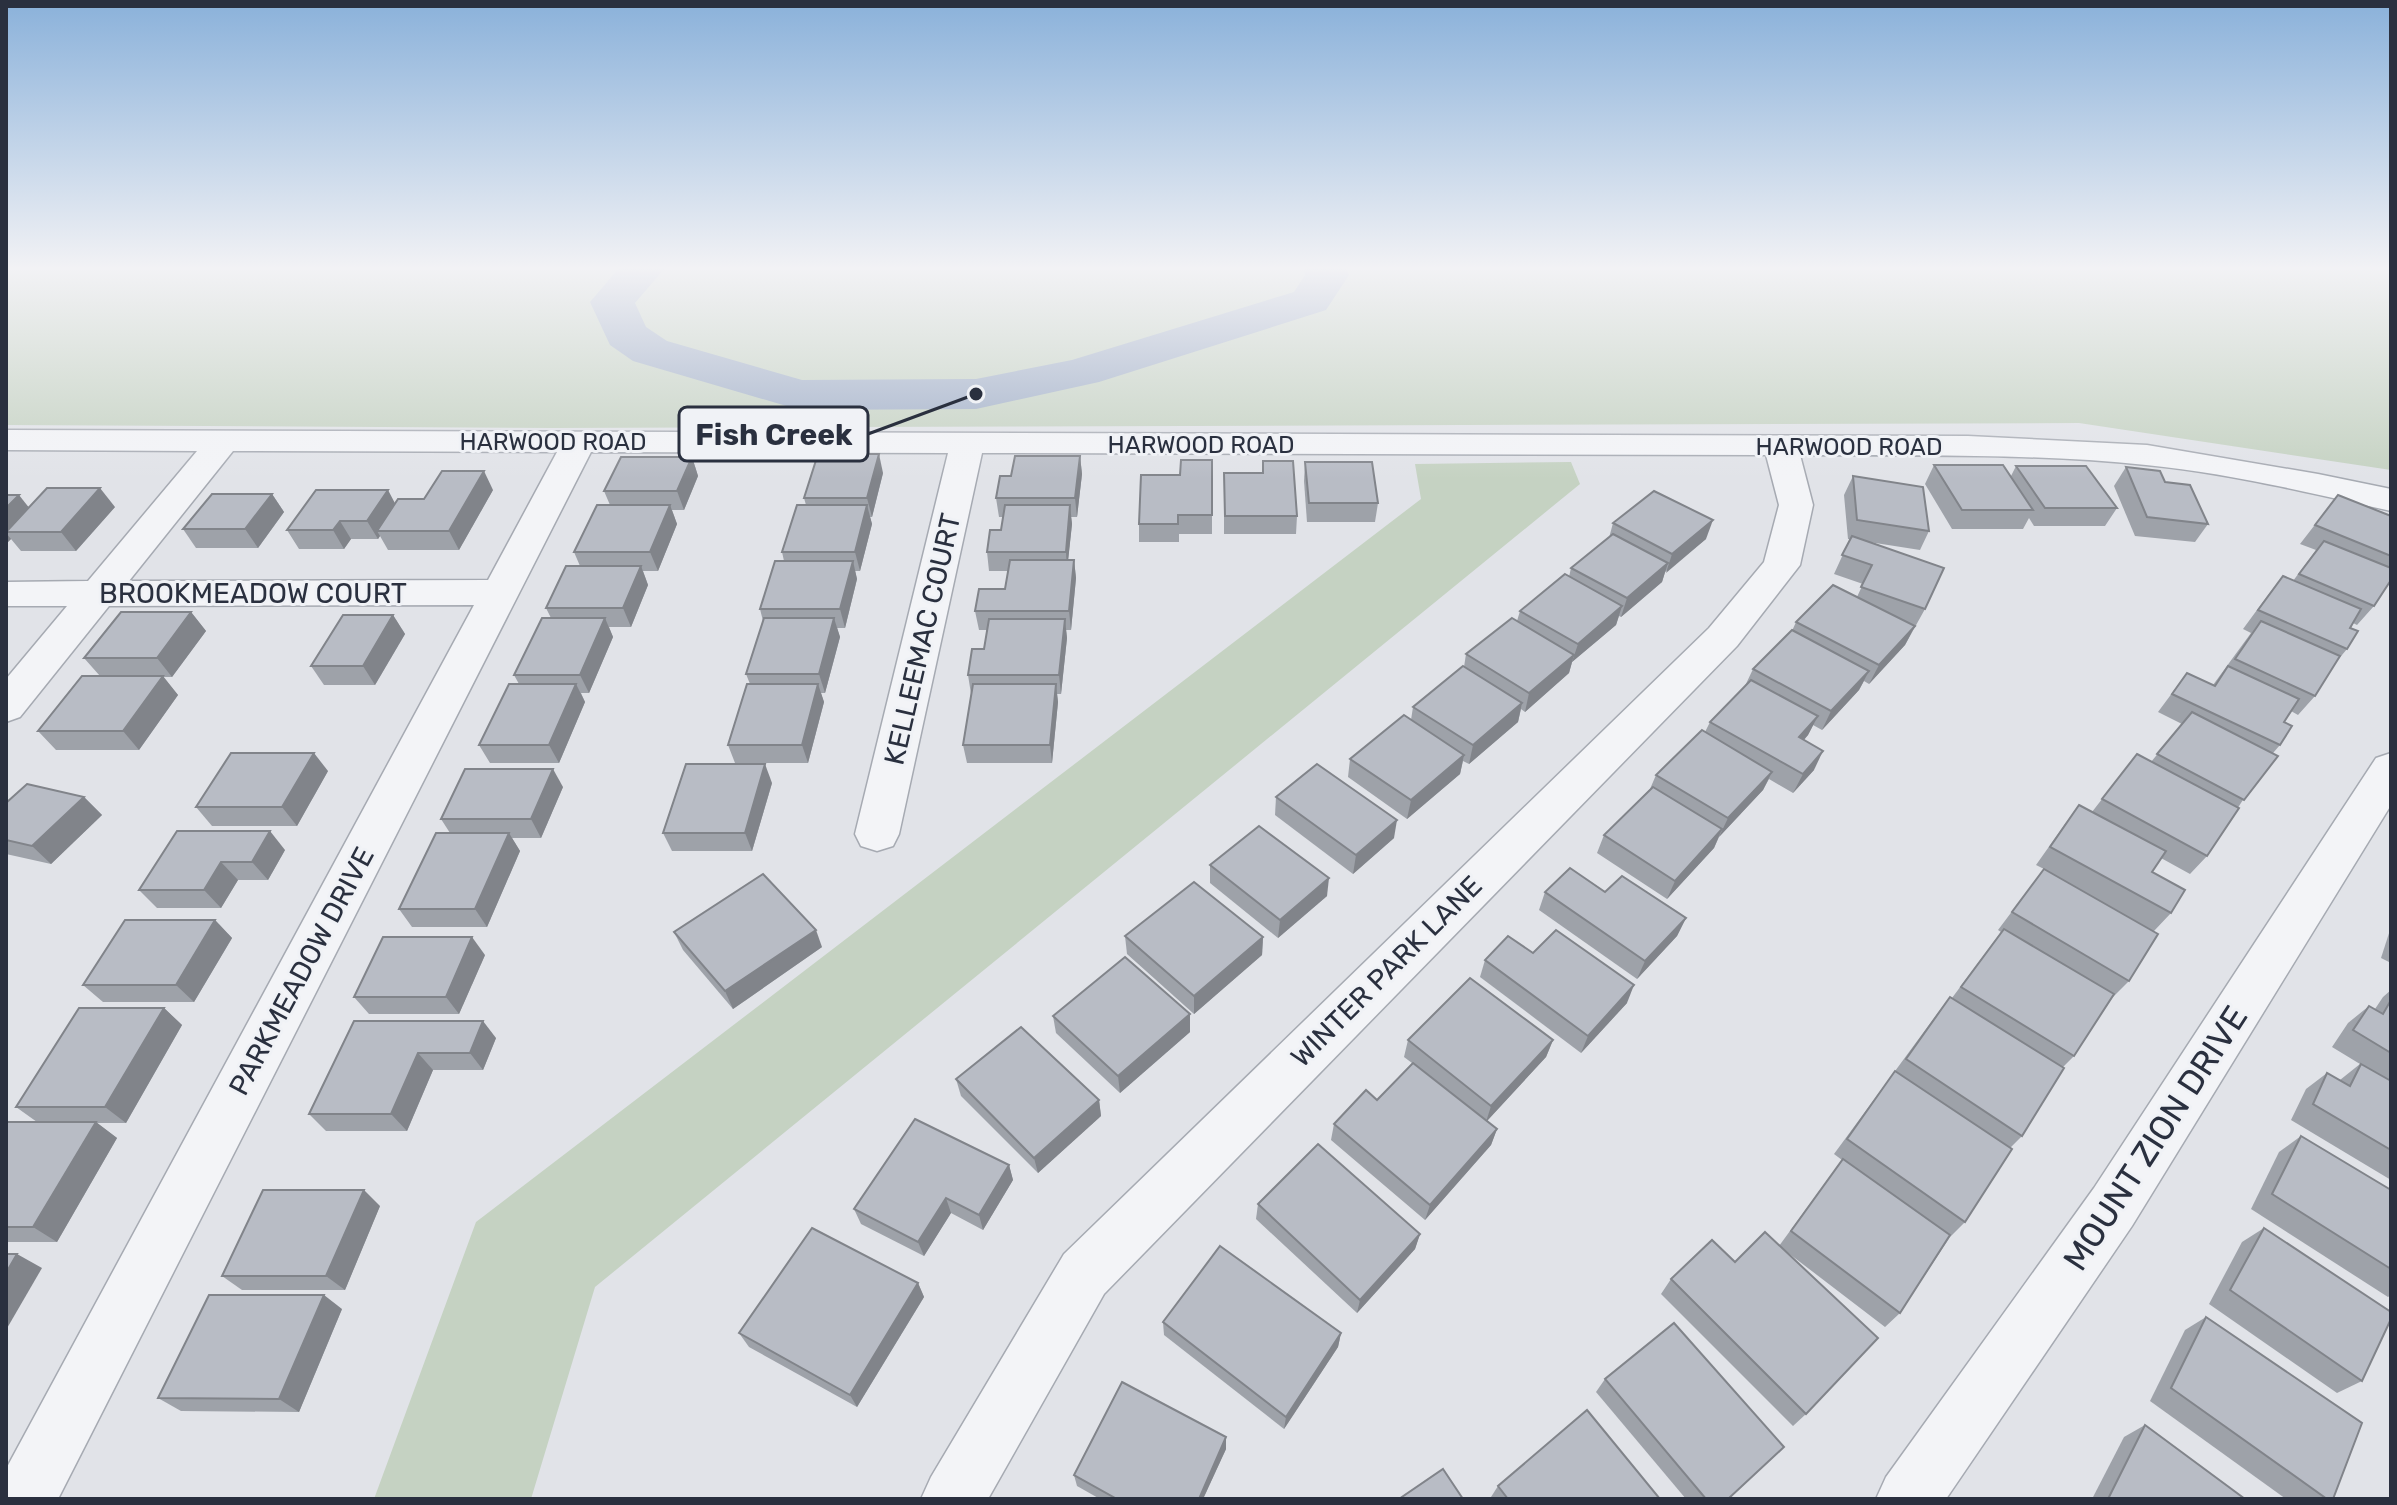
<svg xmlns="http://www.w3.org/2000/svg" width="2397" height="1505" font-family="Rubik,sans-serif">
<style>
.green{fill:#c5d2c2}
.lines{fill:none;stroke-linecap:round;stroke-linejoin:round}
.river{fill:#9eadc6;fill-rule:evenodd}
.minor-casing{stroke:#a6aab2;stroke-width:3}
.minor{fill:#f3f4f7;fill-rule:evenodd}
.wall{fill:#9ea2a9}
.shaded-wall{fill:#81848a}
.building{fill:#b8bcc5;stroke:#81848a;stroke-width:2}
.labels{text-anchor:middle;stroke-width:6;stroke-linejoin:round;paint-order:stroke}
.far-street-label{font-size:24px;fill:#2a303f;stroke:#f0f2f6}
.street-label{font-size:28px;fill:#2a303f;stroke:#f0f2f6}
.near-street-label{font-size:34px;fill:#2a303f;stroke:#f0f2f6}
.leader{fill:none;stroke:#2a303f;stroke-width:3}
.callout-dot{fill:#2a303f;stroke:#f0f2f6;stroke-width:3}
.callout{fill:#f0f2f6;stroke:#2a303f;stroke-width:3}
.callout-label{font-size:30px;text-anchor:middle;font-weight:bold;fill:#2a303f}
</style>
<rect width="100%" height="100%" fill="#e1e3e8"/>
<g class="green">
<path d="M6,268H2391V470L2079,423L553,428L6,425Z"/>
<path d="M1571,462L1580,484L595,1287L531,1499H374L476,1222L1421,499L1415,464Z"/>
</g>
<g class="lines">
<path class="river" d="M619,268H665L635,303L646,327L667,341L802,380L976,379L1072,360L1294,292L1305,275L1304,268H1346L1349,275L1326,310L1099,382L976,409L800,410L633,361L610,345L590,302Z"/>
<g class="minor-casing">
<g id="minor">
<path d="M6,430L1968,436L2147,445L2318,474L2391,489V511C2311,493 2228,473 2146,465C2032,453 1915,456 1800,455L1813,505L1800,565L1737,646L1104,1294L988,1499H921L931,1477L1064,1254L1709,628L1764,562L1779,505L1766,455L982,453L899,834L893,846L877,851L861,846L855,834L948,453L591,452L58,1499H6V1469L474,605L109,606L20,717L6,722V679L67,606H6V582L88,581L197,451L6,450ZM233,451L557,452L488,580L129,581Z"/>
<path d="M2391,753V805L2132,1226L1946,1499H1876L1886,1477L2094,1188L2376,758Z"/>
</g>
</g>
<use href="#minor" class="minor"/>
</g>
<g class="wall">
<path d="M1080,456L1082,474L1077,517H1071L1072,524L1068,560H1074L1076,578L1071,630H1066L1067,638L1061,694H1057L1058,702L1052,763H967L963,745L971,694L968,675L984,649L987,630H979L975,611L1005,589L1008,571H989L987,552L1001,530L1003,517H999L996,498L1011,476Z"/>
<path d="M692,457L698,476L684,510H672L677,524L658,571H643L648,585L631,627H609L613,637L589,693H581L585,702L559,763H490L479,745L519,684L514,675L551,618L546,608L580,566L574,552L610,505L604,491Z"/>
<path d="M1212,460V534H1179V542H1139V524L1180,475Z"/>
<path d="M1263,461L1297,516L1296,534H1224V473H1262Z"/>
<path d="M1305,462L1378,503L1375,522H1307L1304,481Z"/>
<path d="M1934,465L2011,476L2016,466L2117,508L2105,526H2034L2029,518L2023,529H1952L1925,484Z"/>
<path d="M2126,467L2165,482L2208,524L2195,542L2135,536L2114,486Z"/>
<path d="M883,473L872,517H870L872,524L860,571H855L857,579L845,628H837L840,637L825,693H821L824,702L808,763H735L728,745L750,684L746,674L763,621L760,609L784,561L782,552L806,505L804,498Z"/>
<path d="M1853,476L1929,531L1920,550L1869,542L1925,609L1905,645L1869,684L1864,681L1859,690L1822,730L1813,725L1808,735L1804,740L1814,770L1793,793L1769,779L1763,790L1719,837L1714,848L1667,899L1597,853L1604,835L1650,789L1656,775L1705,732L1710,722L1745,686L1753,669L1792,631L1796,622L1857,597L1863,584L1834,574L1850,539H1848L1844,495Z"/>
<path d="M493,490L459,550H388L380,536L378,539H351L344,549H299L287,530L395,504Z"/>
<path d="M272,494L284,512L258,548H196L183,529Z"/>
<path d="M6,495L29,507H115L76,551H21L11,539L6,544Z"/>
<path d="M2338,495L2391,516V580L2374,606L2357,625L2353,623L2350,628L2347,649L2337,661L2315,696L2298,715L2291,711L2284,722L2280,745L2273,753L2207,856L2190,874L2161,858L2152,872L2171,913L2154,931L2129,981L2112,998L2074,1056L2063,1067L2022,1136L2011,1147L1965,1222L1950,1237L1900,1313L1885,1327L1783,1249L1806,1414L1793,1426L1661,1294L1671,1279L1735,1262L1779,1246L1842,1160L1834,1154L1937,1014L1950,997L1952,998L2001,932L1998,930L2044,869L2036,865L2065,824L2079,805L2092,812L2137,754L2151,762L2182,724L2158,712L2187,673L2213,685L2251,633L2243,629L2268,595L2283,576L2293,581L2316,550L2300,544Z"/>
<path d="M1613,523L1706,539L1665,572L1662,582L1621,617L1619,616L1616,625L1572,662L1569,673L1525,712L1521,709L1518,722L1469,764L1463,761L1460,774L1407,819L1348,777L1350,759L1411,720L1413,707L1464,667L1466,654L1517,621L1520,611L1569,577L1571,568L1609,538Z"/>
<path d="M191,612L206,631L172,677H163L178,695L139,750H56L38,731L100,676L84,658Z"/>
<path d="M393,615L405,634L375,685H324L311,666Z"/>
<path d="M328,771L297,826H212L196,807Z"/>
<path d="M772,783L752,851H672L663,833Z"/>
<path d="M563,787L541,838H512L520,851L487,927H412L399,909L450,833L441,819Z"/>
<path d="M84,797L102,815L51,864L6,854V803Z"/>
<path d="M1276,797L1394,838L1353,874L1275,815Z"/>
<path d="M177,831L285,850L268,880H238L221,908H157L139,890Z"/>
<path d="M1210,865L1327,896L1278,938L1210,883Z"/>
<path d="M1545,892H1605L1686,918L1677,936L1637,979L1539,910Z"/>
<path d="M215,920L232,938L194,1002H103L83,985Z"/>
<path d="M2391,927V963L2381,958Z"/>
<path d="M674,932L822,947L733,1009L683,950Z"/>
<path d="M1125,936L1263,937L1262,955L1194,1014L1127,954Z"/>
<path d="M1533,953L1627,1003L1581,1053L1480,977L1485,960Z"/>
<path d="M485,955L459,1014H369L354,997Z"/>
<path d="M2391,990V1180L2291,1120L2306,1089L2327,1073L2340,1080L2360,1064L2332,1047L2348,1023L2369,1006L2375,1009L2383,997Z"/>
<path d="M164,1008L182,1025L126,1123H97L117,1138L57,1242H6V1122H37L16,1107Z"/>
<path d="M1053,1016L1190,1032L1120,1093L1056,1033Z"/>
<path d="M354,1021L496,1038L483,1070H433L407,1131H326L309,1114Z"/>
<path d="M1408,1040H1553L1546,1057L1487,1121L1497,1129L1491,1145L1425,1220L1331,1140L1334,1124L1377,1100L1412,1063L1404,1057Z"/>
<path d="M956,1079L1099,1100L1101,1116L1038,1173L961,1096Z"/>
<path d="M2301,1136L2391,1190V1295L2388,1297L2251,1209L2279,1152Z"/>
<path d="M1009,1165L1013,1180L983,1230L951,1213L924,1256L861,1224L854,1209Z"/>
<path d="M1258,1204L1420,1234L1415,1249L1357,1313L1256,1219Z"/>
<path d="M380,1206L345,1290H242L222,1276Z"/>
<path d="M2264,1228L2362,1381L2337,1393L2209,1304L2242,1242Z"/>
<path d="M918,1283L924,1297L857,1407L749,1347L739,1333Z"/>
<path d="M342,1309L299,1412L181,1411L158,1398Z"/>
<path d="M2206,1317L2333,1499H2286L2150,1401L2185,1330Z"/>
<path d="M1163,1322L1341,1333L1338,1347L1284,1429L1164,1335Z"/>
<path d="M1605,1379L1728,1499H1686L1596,1392Z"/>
<path d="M2145,1425L2245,1499H2092L2124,1437Z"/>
<path d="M1226,1437V1449L1203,1499H1100L1077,1486L1074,1475Z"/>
<path d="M1498,1486L1660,1499H1493L1491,1497Z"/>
</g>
<g class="shaded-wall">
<path d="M879,454L883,473L872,517L867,498Z"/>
<path d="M1080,456L1082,474L1077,517L1075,498Z"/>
<path d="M692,457L698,476L684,510L677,491Z"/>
<path d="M484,471L493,490L459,550L449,531Z"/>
<path d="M100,488L115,507L76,551L61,532Z"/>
<path d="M388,490L398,509L377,531L380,536L378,539L367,521Z"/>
<path d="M272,494L284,512L258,548L245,529Z"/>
<path d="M19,495L34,514L6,532V508Z"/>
<path d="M670,505L677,524L658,571L650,552Z"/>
<path d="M867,505L872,524L860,571L855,552Z"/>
<path d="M1070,505L1072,524L1067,571L1066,552Z"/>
<path d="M1713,520L1706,539L1666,573L1672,554Z"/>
<path d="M340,521L351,539L344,549L333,530Z"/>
<path d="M6,533L11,539L6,544Z"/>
<path d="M1074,560L1076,578L1071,630L1069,611Z"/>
<path d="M853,561L857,579L845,628L840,609Z"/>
<path d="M1668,563L1662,582L1621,617L1627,598Z"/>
<path d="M641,566L648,585L631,627L623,608Z"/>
<path d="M1622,606L1616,625L1572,662L1578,644Z"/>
<path d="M191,612L206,631L172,677L157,658Z"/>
<path d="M393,615L405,634L375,685L363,666Z"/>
<path d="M605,618L613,637L589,693L580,675Z"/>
<path d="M834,618L840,637L825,693L819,674Z"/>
<path d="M1065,619L1067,638L1061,694L1059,675Z"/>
<path d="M1915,626L1905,645L1869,684L1879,665Z"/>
<path d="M1574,655L1569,673L1525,712L1529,693Z"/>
<path d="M1869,671L1859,690L1822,730L1831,711Z"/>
<path d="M163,676L178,695L139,750L123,731Z"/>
<path d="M576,684L585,702L559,763L549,745Z"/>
<path d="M818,684L824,702L808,763L802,745Z"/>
<path d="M1056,684L1058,702L1052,763L1050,745Z"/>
<path d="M1522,703L1518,722L1469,764L1473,745Z"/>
<path d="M1818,716L1808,735L1789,756L1799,737Z"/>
<path d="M1823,751L1814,770L1793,793L1803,774Z"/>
<path d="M314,753L328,771L297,826L282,807Z"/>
<path d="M1464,755L1460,774L1407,819L1411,800Z"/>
<path d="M765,764L772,783L752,851L745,833Z"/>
<path d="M553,769L563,787L541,838L531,819Z"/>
<path d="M1772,772L1763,790L1719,837L1728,818Z"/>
<path d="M84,797L102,815L51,864L32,846Z"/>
<path d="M1397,820L1394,838L1353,874L1356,855Z"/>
<path d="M1722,829L1714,848L1667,899L1675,881Z"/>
<path d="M270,831L285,850L268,880L252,862Z"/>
<path d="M509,833L520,851L487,927L475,909Z"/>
<path d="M221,862L238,880L221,908L204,890Z"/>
<path d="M1329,878L1327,896L1278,938L1280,920Z"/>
<path d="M1686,918L1677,936L1637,979L1645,961Z"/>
<path d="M215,920L232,938L194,1002L176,985Z"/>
<path d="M816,930L822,947L733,1009L725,991Z"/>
<path d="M472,937L485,955L459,1014L446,997Z"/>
<path d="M1263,937L1262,955L1194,1014V996Z"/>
<path d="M1634,985L1627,1003L1581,1053L1588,1036Z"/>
<path d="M164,1008L182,1025L126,1123L105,1107Z"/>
<path d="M1190,1014V1032L1120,1093L1118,1076Z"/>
<path d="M483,1021L496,1038L483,1070L470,1053Z"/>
<path d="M1553,1040L1546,1057L1486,1122L1491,1106Z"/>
<path d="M418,1053L433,1070L407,1131L391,1114Z"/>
<path d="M1099,1100L1101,1116L1038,1173L1034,1158Z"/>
<path d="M96,1122L117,1138L57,1242L33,1227Z"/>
<path d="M1497,1129L1491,1145L1425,1220L1430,1205Z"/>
<path d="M1009,1165L1013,1180L983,1230L979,1215Z"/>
<path d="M364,1190L380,1206L345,1290L326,1276Z"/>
<path d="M946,1198L951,1213L924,1256L918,1242Z"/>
<path d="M1420,1234L1415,1249L1357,1313L1360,1300Z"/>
<path d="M17,1254L42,1268L6,1330V1273Z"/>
<path d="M918,1283L924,1297L857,1407L850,1395Z"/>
<path d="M324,1295L342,1309L299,1412L279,1399Z"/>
<path d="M1341,1333L1338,1347L1284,1429L1286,1417Z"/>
<path d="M1226,1437V1449L1203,1499H1199Z"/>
</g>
<g class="building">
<path d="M818,454H879L867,498H804Z"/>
<path d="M1015,456H1080L1075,498H996L1000,476H1011Z"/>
<path d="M621,457H692L677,491H604Z"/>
<path d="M1181,460H1212V515H1178V524H1139L1141,475H1180Z"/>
<path d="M1263,461H1293L1297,516H1225L1224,473H1263Z"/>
<path d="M1305,462H1372L1378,503H1309Z"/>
<path d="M1934,465H2003L2033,510H1962Z"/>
<path d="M2016,466H2086L2117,508H2045Z"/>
<path d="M2126,467L2160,471L2165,482L2190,485L2208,524L2147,517Z"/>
<path d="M442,471H484L449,531H377L398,499H424Z"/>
<path d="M1853,476L1923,487L1929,531L1857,520Z"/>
<path d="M47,488H100L61,532H6Z"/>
<path d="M316,490H388L367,521H340L333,530H287Z"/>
<path d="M1654,491L1713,520L1672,554L1613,523Z"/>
<path d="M212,494H272L245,529H183Z"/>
<path d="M6,495H19L6,508Z"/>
<path d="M2338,495L2391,516V556L2315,525Z"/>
<path d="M597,505H670L650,552H574Z"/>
<path d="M797,505H867L855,552H782Z"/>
<path d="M1005,505H1070L1066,552H987L990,530H1001Z"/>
<path d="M1613,534L1668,563L1627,598L1571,568Z"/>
<path d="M1852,536L1944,568L1925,609L1861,587L1872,565L1842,555Z"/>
<path d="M2324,541L2391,568V580L2374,606L2299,574Z"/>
<path d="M1010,560H1074L1069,611H975L979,589H1005Z"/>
<path d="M775,561H853L840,609H760Z"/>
<path d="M566,566H641L623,608H546Z"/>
<path d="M1565,574L1622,606L1578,644L1520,611Z"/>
<path d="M2283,576L2361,609L2350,628L2358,631L2347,649L2258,610Z"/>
<path d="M1833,585L1915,626L1879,665L1796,622Z"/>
<path d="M121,612H191L157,658H84Z"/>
<path d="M343,615H393L363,666H311Z"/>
<path d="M542,618H605L580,675H514Z"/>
<path d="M764,618H834L819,674H746Z"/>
<path d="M1512,618L1574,655L1529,693L1466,654Z"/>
<path d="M989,619H1065L1059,675H968L972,649H984Z"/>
<path d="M2261,621L2340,656L2315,696L2235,659Z"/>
<path d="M1792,630L1869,671L1831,711L1753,669Z"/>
<path d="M1463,666L1522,703L1473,745L1413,707Z"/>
<path d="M2228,666L2299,699L2284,722L2292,726L2280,745L2172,694L2187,673L2215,686Z"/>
<path d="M82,676H163L123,731H38Z"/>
<path d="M1751,680L1818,716L1799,737L1823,751L1803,774L1710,722Z"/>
<path d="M509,684H576L549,745H479Z"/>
<path d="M747,684H818L802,745H728Z"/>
<path d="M973,684H1056L1050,745H963Z"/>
<path d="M2192,712L2278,756L2244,800L2157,754Z"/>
<path d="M1404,715L1464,755L1411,800L1350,759Z"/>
<path d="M1702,730L1772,772L1728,818L1656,775Z"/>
<path d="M231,753H314L282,807H196Z"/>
<path d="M2137,754L2239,808L2207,856L2102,799Z"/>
<path d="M686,764H765L745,833H663Z"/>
<path d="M1317,764L1397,820L1356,855L1276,797Z"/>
<path d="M465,769H553L531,819H441Z"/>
<path d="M27,784L84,797L32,846L6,840V803Z"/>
<path d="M1653,787L1722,829L1675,881L1604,835Z"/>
<path d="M2079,805L2166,851L2152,872L2185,890L2171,913L2050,847Z"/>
<path d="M1259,826L1329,878L1280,920L1210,865Z"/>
<path d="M177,831H270L252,862H221L204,890H139Z"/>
<path d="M436,833H509L475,909H399Z"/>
<path d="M1570,868L1605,892L1622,876L1686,918L1645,961L1545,892Z"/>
<path d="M2044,869L2158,934L2129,981L2012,912Z"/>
<path d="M763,874L816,930L725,991L674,932Z"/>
<path d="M1194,882L1263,937L1194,996L1125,936Z"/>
<path d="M125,920H215L176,985H83Z"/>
<path d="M2004,929L2114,994L2074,1056L1961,987Z"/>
<path d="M1556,930L1634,985L1588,1036L1485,960L1508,936L1533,953Z"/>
<path d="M383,937H472L446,997H354Z"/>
<path d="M1125,957L1190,1014L1118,1076L1053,1016Z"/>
<path d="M1470,978L1553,1040L1491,1106L1408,1040Z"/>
<path d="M1950,997L2064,1068L2022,1136L1906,1059Z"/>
<path d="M2391,1000V1053L2353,1030L2369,1006L2383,1014Z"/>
<path d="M79,1008H164L105,1107H16Z"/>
<path d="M354,1021H483L470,1053H418L391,1114H309Z"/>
<path d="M1021,1027L1099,1100L1034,1158L956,1079Z"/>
<path d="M1413,1063L1497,1129L1430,1205L1334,1124L1366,1090L1377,1100Z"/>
<path d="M2361,1064L2391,1081V1150L2313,1104L2327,1073L2350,1086Z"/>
<path d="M1895,1071L2012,1149L1965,1222L1847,1139Z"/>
<path d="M915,1119L1009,1165L979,1215L946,1198L918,1242L854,1209Z"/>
<path d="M6,1122H96L33,1227H6Z"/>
<path d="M2301,1136L2391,1190V1269L2272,1194Z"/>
<path d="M1318,1144L1420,1234L1360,1300L1258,1204Z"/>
<path d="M1843,1159L1950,1235L1900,1313L1791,1231Z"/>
<path d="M263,1190H364L326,1276H222Z"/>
<path d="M812,1228L918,1283L850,1395L739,1333Z"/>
<path d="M2264,1228L2391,1312V1319L2362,1381L2230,1290Z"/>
<path d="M1765,1232L1878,1338L1806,1414L1671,1279L1712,1240L1735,1262Z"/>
<path d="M1220,1246L1341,1333L1286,1417L1163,1322Z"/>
<path d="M6,1254H17L6,1273Z"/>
<path d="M209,1295H324L279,1399L158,1398Z"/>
<path d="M2206,1317L2362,1423L2333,1499H2327L2171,1388Z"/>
<path d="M1674,1323L1784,1447L1728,1499H1706L1605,1379Z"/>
<path d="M1122,1382L1226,1437L1199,1499H1117L1074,1475Z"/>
<path d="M1587,1410L1660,1499H1508L1498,1486Z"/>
<path d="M2145,1425L2245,1499H2108Z"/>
<path d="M1443,1469L1463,1499H1399Z"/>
</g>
<linearGradient id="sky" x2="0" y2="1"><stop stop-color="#8ab1da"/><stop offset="0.56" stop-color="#f2f2f5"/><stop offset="1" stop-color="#f2f2f5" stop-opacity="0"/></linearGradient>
<rect width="2397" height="479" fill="url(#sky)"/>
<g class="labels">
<g class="far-street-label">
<text x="553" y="450">HARWOOD ROAD</text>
<text x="1201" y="453">HARWOOD ROAD</text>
<text x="1849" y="455">HARWOOD ROAD</text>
</g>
<g class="street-label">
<text x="253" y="603">BROOKMEADOW COURT</text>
<text transform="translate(922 639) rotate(-77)" y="10">KELLEEMAC COURT</text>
<text transform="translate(301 971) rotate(-62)" y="10">PARKMEADOW DRIVE</text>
<text transform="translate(1386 971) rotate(-45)" y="10">WINTER PARK LANE</text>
</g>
<g class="near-street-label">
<text transform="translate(2155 1138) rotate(-57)" y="12">MOUNT ZION DRIVE</text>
</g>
</g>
<path class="leader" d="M976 394L868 434"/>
<circle class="callout-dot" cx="976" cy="394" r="8"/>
<rect class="callout" x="679" y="407" width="189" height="54" rx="8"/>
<g class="callout-label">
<text x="774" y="445">Fish Creek</text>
</g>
<rect width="2397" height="1505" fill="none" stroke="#2a303f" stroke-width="16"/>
</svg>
